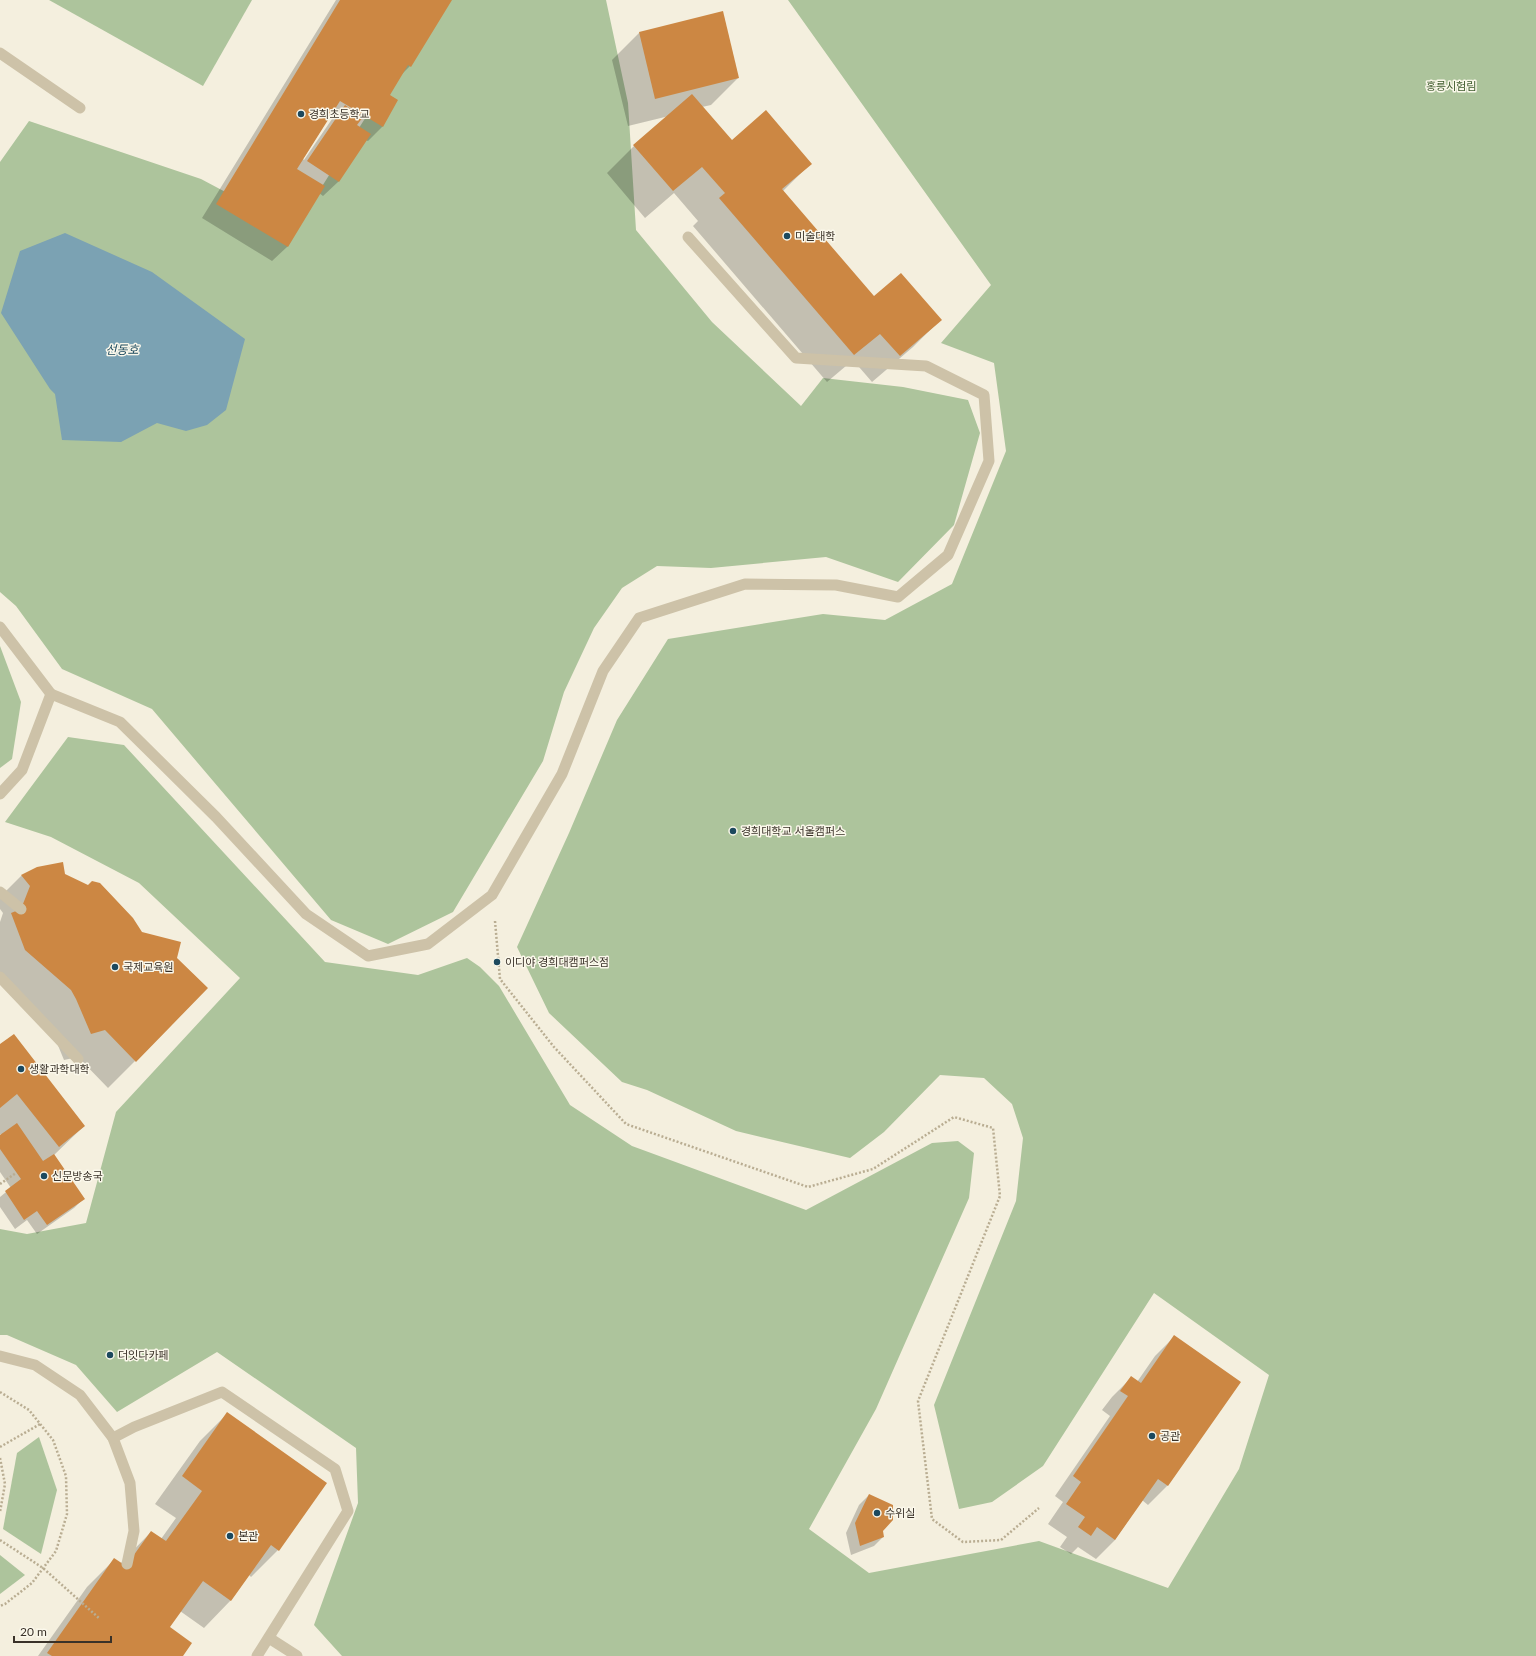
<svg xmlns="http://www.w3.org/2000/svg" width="1536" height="1656" font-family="Lato,'Noto Sans KR',sans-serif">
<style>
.green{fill:#adc49c}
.water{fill:#7ba2b3}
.shadow{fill:#0003;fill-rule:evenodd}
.building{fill:#cc8743}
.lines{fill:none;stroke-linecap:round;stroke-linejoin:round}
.path{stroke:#b9ad92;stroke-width:2.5;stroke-dasharray:2 2;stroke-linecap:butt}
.service{stroke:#cdc2a8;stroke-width:11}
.poi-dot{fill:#1c495e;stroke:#fbf8eb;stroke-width:1.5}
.labels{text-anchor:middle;stroke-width:3;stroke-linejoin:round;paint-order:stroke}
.park-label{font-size:11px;fill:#3d592b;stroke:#fbf8eb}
.poi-label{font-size:11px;fill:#3a3229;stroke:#fbf8eb;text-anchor:start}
.water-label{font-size:12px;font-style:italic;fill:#1c495e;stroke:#fbf8eb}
</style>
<rect width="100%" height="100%" fill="#f4efde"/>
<g class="green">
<path d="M49,0H252L203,86Z"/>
<path d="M440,0H606L628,103L636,230L712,322L801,406L823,378L903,387L968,400L980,433L954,525L898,582L826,557L711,568L657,566L622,588L594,628L564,692L543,761L453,912L388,944L331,920L152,709L62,669L16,606L0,592V162L29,121L201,179L295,229Z"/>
<path d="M788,0H1536V1656H342L314,1625L358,1503L356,1448L217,1352L117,1412L76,1365L7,1335H0V1229L27,1234L86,1223L116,1112L240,978L139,883L51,837L5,822L68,737L124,745L325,962L418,975L467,958L480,967L499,986L570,1105L632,1146L806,1210L932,1143L958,1141L974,1153L969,1198L876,1409L809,1529L869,1573L1039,1541L1168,1588L1239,1469L1269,1375L1154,1293L1043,1466L992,1502L959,1509L934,1405L1016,1201L1023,1138L1012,1104L984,1078L940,1075L884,1132L850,1158L736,1131L647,1090L622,1082L549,1013L517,947L569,833L617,720L668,639L823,614L885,620L952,584L1006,451L994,363L941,343L991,285Z"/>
<path d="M0,646L21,702L12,759L0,768Z"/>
<path d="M39,1437L57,1490L41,1554L3,1529L17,1453Z"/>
<path d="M0,1555L25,1575L0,1594Z"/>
</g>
<path class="water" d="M65,233L152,272L245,339L226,410L207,425L186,431L157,423L121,442L62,440L55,394L50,389L1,313L20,251Z"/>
<g class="shadow">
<path d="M336,0H451L410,66L400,76L389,95L397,100L382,127L368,141L365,140L338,182L323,196L319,193L287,247L272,261L202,218ZM329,117L332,119L304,160L303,159Z"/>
<path d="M722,12L738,78L711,105L702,107L732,141L810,164L783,191L874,298L940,320L913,347L872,382L853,360L827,382L693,226L698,221L674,193L645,218L607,173L634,146L669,116L628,126L612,60L639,33Z"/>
<path d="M38,868L64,875L135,1061L108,1088L78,1057L64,1060L50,1026L0,978V922L3,913L0,909V897L21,876Z"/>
<path d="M0,1046L84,1126L54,1155L83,1199L74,1208L37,1234L27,1220L15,1229L0,1207V1197L11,1188L0,1172V1136L1,1135L0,1134Z"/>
<path d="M1174,1337L1239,1382L1167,1486L1148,1505L1142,1500L1115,1540L1096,1559L1078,1547L1071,1554L1060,1547L1067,1537L1048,1524L1063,1502L1055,1496L1110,1416L1102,1410L1112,1397L1131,1378L1137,1382L1155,1356Z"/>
<path d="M227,1414L278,1550L251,1577L249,1575L231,1600L204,1628L180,1611L168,1628L182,1656H38L87,1587L114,1560L120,1564L151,1532L161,1539L176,1518L155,1504L200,1441Z"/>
<path d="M869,1495L883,1537L874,1546L851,1555L846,1533L859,1505Z"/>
</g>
<g class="building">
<path d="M340,0H452L411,67L408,65L390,95L398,100L383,127L340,101L297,169L325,186L288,247L216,204Z"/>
<path d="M723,11L739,78L655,99L639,32Z"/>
<path d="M692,94L732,140L766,110L812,164L782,189L874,296L901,273L942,320L900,356L880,334L854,355L719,198L725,193L702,167L673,191L633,145Z"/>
<path d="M345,105L363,117L357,125L371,134L339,182L307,161Z"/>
<path d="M63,862L65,874L88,885L92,881L100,883L133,918L142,932L181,942L177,958L208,988L136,1062L105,1030L91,1034L76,999L71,990L25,950L11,913L21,909L30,886L21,875L37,867Z"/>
<path d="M14,1034L85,1126L59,1147L17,1094L0,1108V1044Z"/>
<path d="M17,1123L43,1161L54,1154L85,1199L47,1225L37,1211L24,1220L5,1191L21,1179L0,1149V1135Z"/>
<path d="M1174,1335L1241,1382L1168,1486L1158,1479L1115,1540L1097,1527L1091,1536L1078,1527L1085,1517L1066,1504L1081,1482L1073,1476L1128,1396L1120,1391L1131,1376L1141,1383Z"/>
<path d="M227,1412L327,1483L279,1551L271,1545L231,1601L203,1581L170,1627L192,1643L183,1656H52L47,1653L114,1558L126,1566L151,1531L166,1541L202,1491L182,1476Z"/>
<path d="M869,1494L893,1505V1520L883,1531L884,1537L860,1546L855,1523Z"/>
</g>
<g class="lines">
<g class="path">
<path d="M495,921L500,979L554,1047L626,1124L808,1187L873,1169L954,1117L993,1128L1000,1196L918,1401L932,1519L963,1542L1001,1540L1039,1508"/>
<path d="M0,1184L16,1173"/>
<path d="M0,1392L29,1410L53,1440L66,1476L67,1514L56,1551L32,1583L5,1604L0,1606"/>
<path d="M0,1447L40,1424"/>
<path d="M0,1458L5,1484L0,1512"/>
<path d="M0,1540L43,1568L100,1619"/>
</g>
<g class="service">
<path d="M0,53L80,108"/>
<path d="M0,627L51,694"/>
<path d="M0,794L22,770L51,694L120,722L216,817L306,914L368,956L428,944L492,895L562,774L603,671L639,618L745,584L836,585L898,597L948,555L989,461L984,395L926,366L796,358L688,237"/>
<path d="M0,892L21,909"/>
<path d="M0,977L78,1059"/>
<path d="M0,1356L35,1365L80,1395L113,1438L130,1483L134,1531L127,1564"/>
<path d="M113,1438L134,1427L222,1392L335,1469L348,1511L257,1656"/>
<path d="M269,1638L297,1656"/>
</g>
</g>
<g class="poi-dot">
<circle cx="301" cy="114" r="4"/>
<circle cx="787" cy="236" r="4"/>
<circle cx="733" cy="831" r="4"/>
<circle cx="497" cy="962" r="4"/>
<circle cx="115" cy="967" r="4"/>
<circle cx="21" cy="1069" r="4"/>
<circle cx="44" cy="1176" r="4"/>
<circle cx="110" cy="1355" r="4"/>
<circle cx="1152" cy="1436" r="4"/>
<circle cx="877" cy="1513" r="4"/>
<circle cx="230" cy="1536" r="4"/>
</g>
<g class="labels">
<g class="park-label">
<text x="1451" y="90">홍릉시험림</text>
</g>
<g class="poi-label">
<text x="309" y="118">경희초등학교</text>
<text x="795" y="240">미술대학</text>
<text x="741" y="835">경희대학교 서울캠퍼스</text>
<text x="505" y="966">이디야 경희대캠퍼스점</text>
<text x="123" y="971">국제교육원</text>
<text x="29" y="1073">생활과학대학</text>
<text x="52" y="1180">신문방송국</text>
<text x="118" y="1359">더잇다카페</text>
<text x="1160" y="1440">공관</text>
<text x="885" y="1517">수위실</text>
<text x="238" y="1540">본관</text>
</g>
<g class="water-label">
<text x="122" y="354">선동호</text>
</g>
</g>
<path d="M14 1636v6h97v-6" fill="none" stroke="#3a3229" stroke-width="2"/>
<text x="20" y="1636" font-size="12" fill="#3a3229" stroke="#fbf8eb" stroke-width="3" paint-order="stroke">20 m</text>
</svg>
